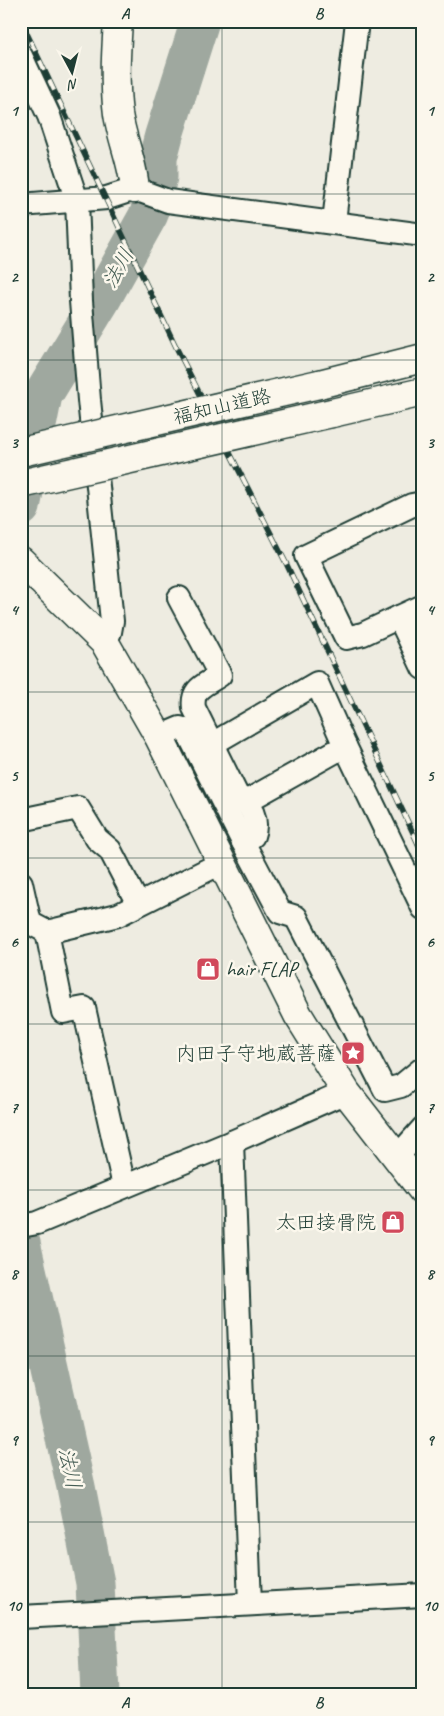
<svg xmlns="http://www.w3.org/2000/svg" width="444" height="1716" font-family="Caveat,'Klee One',sans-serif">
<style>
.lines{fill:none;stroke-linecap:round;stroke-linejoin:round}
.river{stroke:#9fa89f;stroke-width:39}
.street-casing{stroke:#1f3d34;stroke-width:26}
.secondary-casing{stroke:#1f3d34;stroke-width:31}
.highway-casing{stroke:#1f3d34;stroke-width:31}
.street{stroke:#fbf7ec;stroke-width:22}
.secondary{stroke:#fbf7ec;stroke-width:28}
.highway{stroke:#fbf7ec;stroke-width:28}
.rail-casing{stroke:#1f3d34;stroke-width:5.5}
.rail{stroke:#fbf7ec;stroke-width:4;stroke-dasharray:11;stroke-linecap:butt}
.highway-bridge-casing{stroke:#1f3d34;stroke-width:31;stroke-linecap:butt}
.highway-bridge{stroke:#fbf7ec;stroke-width:28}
.grid{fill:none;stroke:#1f3d34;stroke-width:1;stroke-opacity:0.55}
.labels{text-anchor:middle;stroke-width:5;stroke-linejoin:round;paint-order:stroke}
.street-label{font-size:20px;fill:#1f3d34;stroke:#fbf7ec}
.poi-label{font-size:20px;fill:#1f3d34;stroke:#fbf7ec;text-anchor:end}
.water-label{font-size:21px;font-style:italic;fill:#455d54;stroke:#fbf7ec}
.neatline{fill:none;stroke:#1f3d34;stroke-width:2}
.grid-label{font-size:16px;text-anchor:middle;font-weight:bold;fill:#1f3d34}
</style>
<rect width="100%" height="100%" fill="#eeece1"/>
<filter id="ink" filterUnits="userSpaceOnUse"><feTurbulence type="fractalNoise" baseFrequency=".02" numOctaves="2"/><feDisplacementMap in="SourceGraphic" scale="10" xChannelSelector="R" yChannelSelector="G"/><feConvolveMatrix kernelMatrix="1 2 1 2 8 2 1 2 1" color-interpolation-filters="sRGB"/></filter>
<g filter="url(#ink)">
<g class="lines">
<g class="river">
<path d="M21,507L43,395L101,300L149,214L158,177V158L164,135L200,21"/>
<path d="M21,1243L76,1487L95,1583L100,1695"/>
</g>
<g class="street-casing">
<g id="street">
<path d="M21,56L49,116L77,201L81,301L89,400L112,621L110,632L105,643"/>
<path d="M21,205L107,198L135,189L168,201L423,235"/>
<path d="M334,222L357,21"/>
<path d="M179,598L220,675C205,685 191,688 194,708L237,795C251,804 259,820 253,836L243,842L280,912L296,917L385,1090L401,1086L423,1068"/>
<path d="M423,606L399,617L423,668"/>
<path d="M399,617L363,634L346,638L306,556L412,505L423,503"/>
<path d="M159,737L180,728L185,730L191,739L243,842"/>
<path d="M212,744L317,683L345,746L423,908"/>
<path d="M247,801L345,746"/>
<path d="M21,820L78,808L97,839L110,850L138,904"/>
<path d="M21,883L30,923L47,932L118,915L221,863"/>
<path d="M47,932L63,1012L84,1008L124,1186"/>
<path d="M232,1142L250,1604"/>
<path d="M397,1157L423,1128"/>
<path d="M21,1226L37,1223L232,1142L346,1092"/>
<path d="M21,1617L423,1595"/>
</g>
</g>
<g class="secondary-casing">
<g id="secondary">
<path d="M118,21C116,52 114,83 118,114C122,140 133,163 135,189"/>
<path d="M21,561L105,643L159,737L298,1015L346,1092L423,1191"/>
</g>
</g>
<g class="highway-casing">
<g id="highway">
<path d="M319,384L423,358"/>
<path d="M332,413L423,392"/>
</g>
</g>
<use href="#street" class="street"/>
<use href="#secondary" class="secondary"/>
<use href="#highway" class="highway"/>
<g class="rail-casing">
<path id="rail" d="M21,21L178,351L286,563L423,854"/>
</g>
<use href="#rail" class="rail"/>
<g class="highway-bridge-casing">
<g id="highway-bridge">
<path d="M21,452L319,384"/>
<path d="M21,484L332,413"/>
</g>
</g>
<use href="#highway-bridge" class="highway-bridge"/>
</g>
</g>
<path class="grid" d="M222,21V1695M21,194H423M21,360H423M21,526H423M21,692H423M21,858H423M21,1024H423M21,1190H423M21,1356H423M21,1522H423"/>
<defs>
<g id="shop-square" transform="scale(1.25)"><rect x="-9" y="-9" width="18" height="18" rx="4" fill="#d1495b" stroke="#fbf7ec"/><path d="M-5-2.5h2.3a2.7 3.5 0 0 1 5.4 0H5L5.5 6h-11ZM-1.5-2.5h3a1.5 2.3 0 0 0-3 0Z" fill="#fff"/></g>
<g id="sight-square" transform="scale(1.25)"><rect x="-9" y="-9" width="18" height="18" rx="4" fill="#d1495b" stroke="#fbf7ec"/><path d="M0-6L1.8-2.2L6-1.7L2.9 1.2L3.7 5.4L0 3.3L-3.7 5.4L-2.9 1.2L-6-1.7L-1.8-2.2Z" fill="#fff"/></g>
</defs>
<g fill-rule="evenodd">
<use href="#shop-square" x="208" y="969"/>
<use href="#sight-square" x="353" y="1053"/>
<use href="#shop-square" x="393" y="1222"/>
</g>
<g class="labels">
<g class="street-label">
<text transform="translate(222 406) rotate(-13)" y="7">福知山道路</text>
</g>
<g class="poi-label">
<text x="226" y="976" text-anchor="start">hair FLAP</text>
<text x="336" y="1060">内田子守地蔵菩薩</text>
<text x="376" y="1229">太田接骨院</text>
</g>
<g class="water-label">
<text transform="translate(118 268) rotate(-60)" y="7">法川</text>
<text transform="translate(70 1468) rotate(78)" y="7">法川</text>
</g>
</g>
<rect width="444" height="1716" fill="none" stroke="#fbf7ec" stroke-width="55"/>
<g transform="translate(72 72) rotate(173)" stroke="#fbf7ec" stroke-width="4" paint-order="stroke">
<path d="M0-4L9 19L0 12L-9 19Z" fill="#1f3d34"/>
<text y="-8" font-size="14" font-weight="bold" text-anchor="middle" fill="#1f3d34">N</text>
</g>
<rect x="28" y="28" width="388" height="1660" class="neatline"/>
<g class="grid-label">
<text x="125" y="19">A</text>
<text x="319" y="19">B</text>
<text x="14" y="116">1</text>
<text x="430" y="116">1</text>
<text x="14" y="282">2</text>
<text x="430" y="282">2</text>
<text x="14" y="448">3</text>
<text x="430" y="448">3</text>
<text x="14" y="615">4</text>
<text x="430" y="615">4</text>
<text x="14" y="781">5</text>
<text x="430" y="781">5</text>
<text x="14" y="947">6</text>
<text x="430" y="947">6</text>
<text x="14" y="1113">7</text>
<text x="430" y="1113">7</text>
<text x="14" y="1279">8</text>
<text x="430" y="1279">8</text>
<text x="14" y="1445">9</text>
<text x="430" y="1445">9</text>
<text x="14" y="1611">10</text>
<text x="430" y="1611">10</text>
<text x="125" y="1708">A</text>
<text x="319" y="1708">B</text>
</g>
</svg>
